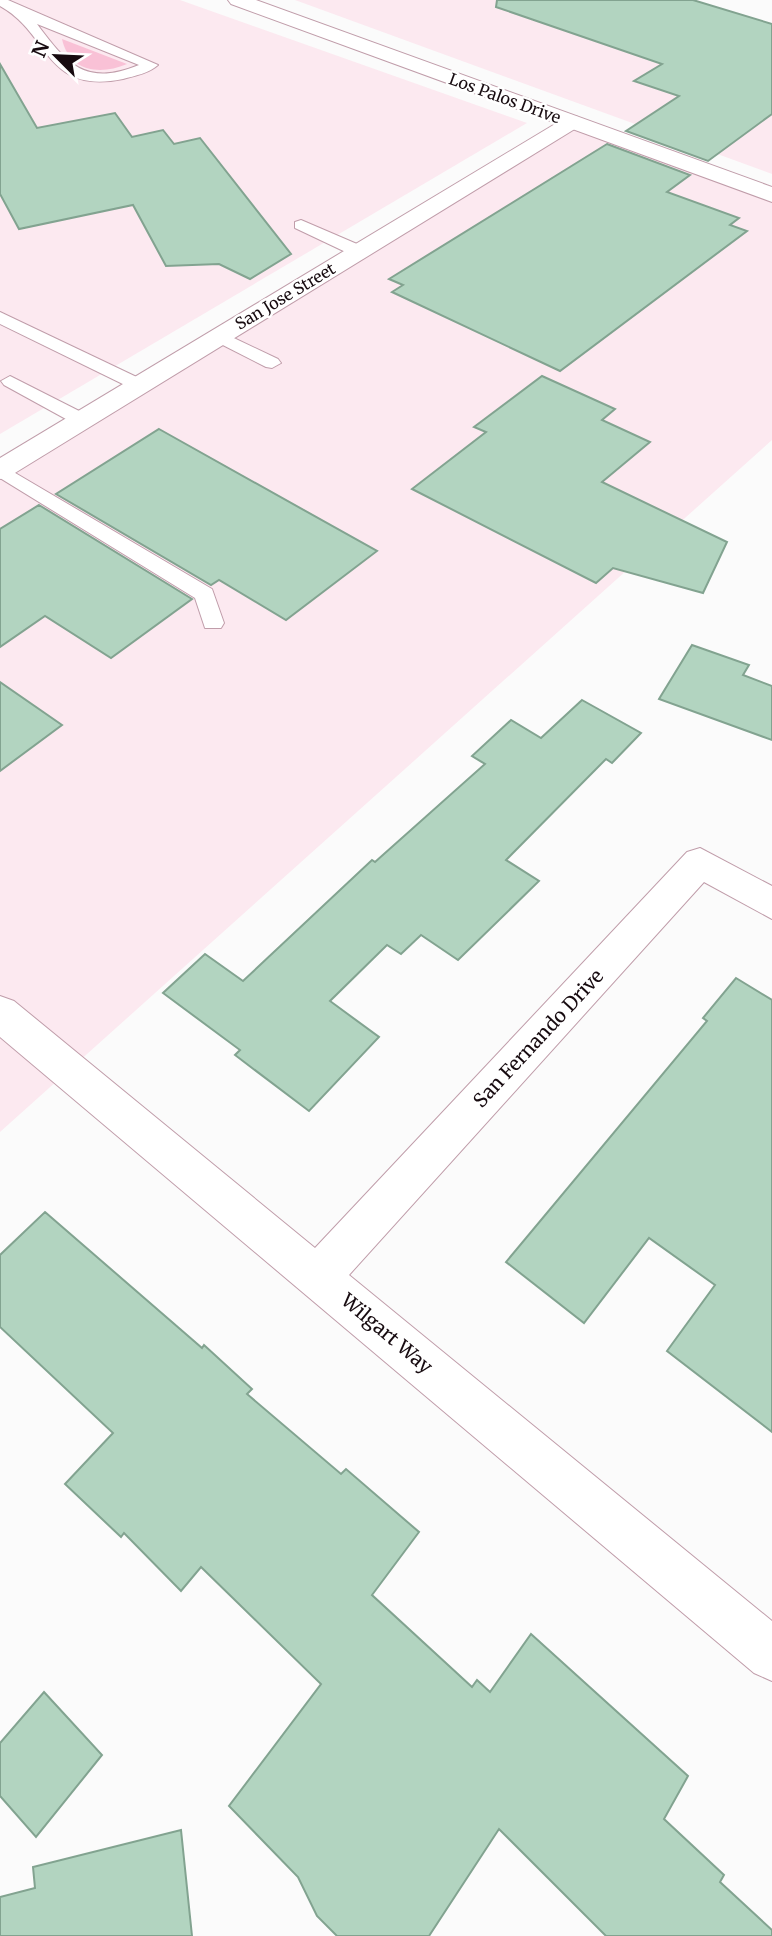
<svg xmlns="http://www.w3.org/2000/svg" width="772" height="1936" font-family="Merriweather,serif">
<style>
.built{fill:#fce9f0}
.green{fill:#f9c1d6}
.building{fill:#b2d4c0;stroke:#82a390;stroke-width:2}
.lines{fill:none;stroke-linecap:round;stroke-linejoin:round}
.lane-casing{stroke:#c09daa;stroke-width:2}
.street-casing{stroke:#c09daa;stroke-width:2}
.secondary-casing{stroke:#c09daa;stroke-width:2}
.lane{fill:#fff;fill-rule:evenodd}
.street{fill:#fff;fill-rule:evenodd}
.secondary{fill:#fff;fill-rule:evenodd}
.labels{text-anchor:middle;stroke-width:5;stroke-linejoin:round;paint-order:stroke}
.far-street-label{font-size:16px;fill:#170b10;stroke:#fff}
.street-label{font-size:19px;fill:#170b10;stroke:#fff}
</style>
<rect width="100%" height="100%" fill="#fbfbfb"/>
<g class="built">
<path d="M0,0H180L527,123L0,434Z"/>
<path d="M295,0H588L772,60V174Z"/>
<path d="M570,122L772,195V440L0,1132V470Z"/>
</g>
<path class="green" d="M62,39L127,64C99,76 69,71 62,39Z"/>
<g class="building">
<path d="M497,0H693L772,24V114L708,161L626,131L679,96L634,81L662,64L496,7Z"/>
<path d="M0,64L37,128L115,113L132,137L163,130L174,144L200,138L291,254L250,279L219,264L166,266L133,205L19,229L0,194Z"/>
<path d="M607,144L690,175L667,192L739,218L730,225L747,231L560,371L392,292L403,285L389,279Z"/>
<path d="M542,376L615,409L602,420L650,442L602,482L727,542L703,593L613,568L596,583L412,489L486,432L474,427Z"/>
<path d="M159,429L377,551L286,620L219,580L211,585L56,494Z"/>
<path d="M39,505L192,599L111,658L45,616L0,647V529Z"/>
<path d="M692,645L749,665L743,675L772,686V740L659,699Z"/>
<path d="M0,682L62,725L0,771Z"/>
<path d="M582,700L641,733L612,763L606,759L506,860L539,881L458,960L421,935L401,954L387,945L330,1001L379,1037L309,1111L235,1055L240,1050L163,993L205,954L243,981L372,860L375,862L485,764L472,756L511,720L541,738Z"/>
<path d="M736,978L772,1000V1432L667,1351L715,1285L649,1238L584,1323L506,1262L707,1021L703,1018Z"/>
<path d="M45,1212L202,1348L204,1345L252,1389L247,1394L341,1474L346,1469L419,1532L372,1595L472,1687L477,1680L490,1692L531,1634L688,1776L664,1819L724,1875L720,1882L772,1930V1936H606L499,1829L429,1936H337L317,1916L298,1877L229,1806L321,1684L201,1567L181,1591L124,1533L121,1537L65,1484L113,1433L0,1327V1255Z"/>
<path d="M44,1692L102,1755L36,1837L0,1796V1743Z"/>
<path d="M181,1830L192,1936H0V1897L35,1888L33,1867Z"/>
</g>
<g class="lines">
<g class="lane-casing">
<g id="lane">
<path d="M0,0H8L158,65C149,73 135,76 123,79C44,95 51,34 0,6ZM37,24L139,65C85,87 67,64 37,24Z"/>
<path d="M301,220L364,247L366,251L358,256L352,255L295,228V222Z"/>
<path d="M0,312L145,381L148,385L139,391L133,389L0,324Z"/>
<path d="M219,331L278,359L281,363L272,368L266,367L213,340L210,336Z"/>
<path d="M10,376L89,416L91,420L89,424H75L4,385L1,381Z"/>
<path d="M0,464L212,589L224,623L221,628H205L195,598L0,478Z"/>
</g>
</g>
<g class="street-casing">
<g id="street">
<path d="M570,115L578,117L581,122L578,127L10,476L0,479V458Z"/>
<path d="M700,848L772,886V919L704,882L349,1275L772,1621V1681L754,1673L0,1037V996L14,1001L315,1248L687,852Z"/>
</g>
</g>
<g class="secondary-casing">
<path id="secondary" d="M228,0H256L772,187V202L231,4Z"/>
</g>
<use href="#lane" class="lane"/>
<use href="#street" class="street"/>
<use href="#secondary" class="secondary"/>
</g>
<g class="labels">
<g class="far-street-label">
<text transform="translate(505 98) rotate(20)" y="6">Los Palos Drive</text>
<text transform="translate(285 296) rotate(-31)" y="6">San Jose Street</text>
</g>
<g class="street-label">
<text transform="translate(538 1038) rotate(-47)" y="7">San Fernando Drive</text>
<text transform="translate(387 1333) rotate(40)" y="7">Wilgart Way</text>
</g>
</g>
<g transform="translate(56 56) rotate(294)" stroke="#ffffff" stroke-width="5" paint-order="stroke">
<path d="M0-5L12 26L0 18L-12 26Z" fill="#170b10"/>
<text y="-10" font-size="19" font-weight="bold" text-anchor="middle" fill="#170b10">N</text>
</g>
</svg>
